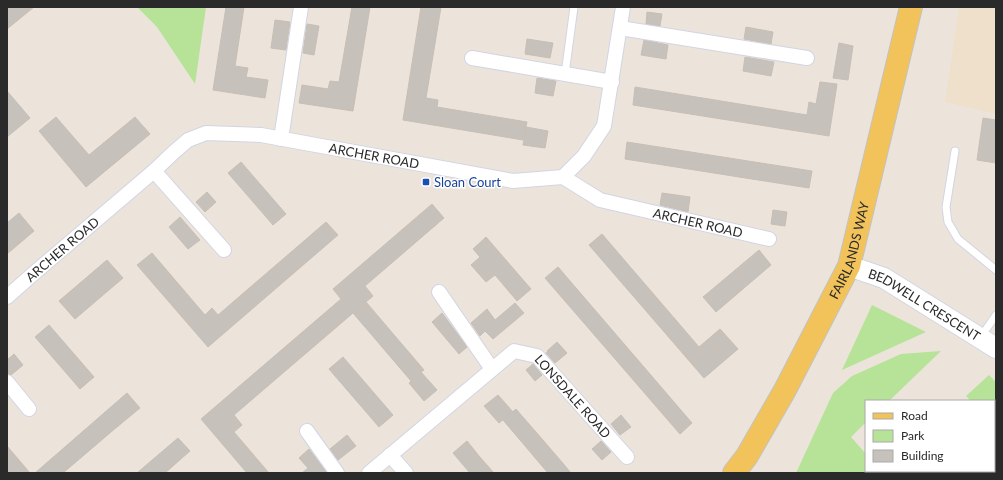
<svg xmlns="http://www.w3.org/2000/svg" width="1003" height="480" font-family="Lato,sans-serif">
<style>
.education{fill:#eee0ca}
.green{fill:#b6e397}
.building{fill:#c7c1bb;stroke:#c7bfb5}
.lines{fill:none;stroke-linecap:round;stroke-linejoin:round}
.lane-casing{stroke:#d1d5e3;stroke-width:9}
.street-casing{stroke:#d1d5e3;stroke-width:16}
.secondary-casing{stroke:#d1d5e3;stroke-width:22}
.primary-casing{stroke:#c3c3c3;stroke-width:24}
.lane{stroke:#fff;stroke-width:7}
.street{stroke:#fff;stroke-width:14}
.secondary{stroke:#fff;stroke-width:20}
.primary{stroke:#f2c35b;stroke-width:22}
.transit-dot{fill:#1a4fb4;stroke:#fff;stroke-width:1.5}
.labels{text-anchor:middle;stroke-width:3;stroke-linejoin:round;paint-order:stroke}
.street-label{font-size:13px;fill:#2a2a2a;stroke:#fff}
.transit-label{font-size:13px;fill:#164399;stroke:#fff;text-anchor:start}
</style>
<rect width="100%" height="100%" fill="#ece4db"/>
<path class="education" d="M959,7H996V114L945,102Z"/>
<g class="green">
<path d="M137,7H206L195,84L157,27Z"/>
<path d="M872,305L926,332L842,370Z"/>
<path d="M941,351L889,401H866V422L851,437L866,454V471H879L877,473H796L833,393L852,376L901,354Z"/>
<path d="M989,375L996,382V427L994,425V401H971L966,396Z"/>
</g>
<g class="building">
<path d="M7,7H34L7,29Z"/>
<path d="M226,7H244L235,66L248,68L246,77L268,80L265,98L213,90Z"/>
<path d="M352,7H370L353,111L299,103L302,85L328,89L330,81L339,82Z"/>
<path d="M421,7H441L426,98L438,100L437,107L527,122L523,140L403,120Z"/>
<path d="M647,12L662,14L660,26L646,24Z"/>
<path d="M275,20L290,22L286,50L271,48Z"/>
<path d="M307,24L319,26L314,55L303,53Z"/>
<path d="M746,27L773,32L771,44L744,39Z"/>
<path d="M527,39L553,43L550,58L525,54Z"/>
<path d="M644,40L668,45L666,59L641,55Z"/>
<path d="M839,43L853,46L848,80L833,78Z"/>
<path d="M745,57L774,62L771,76L743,71Z"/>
<path d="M537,78L556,81L553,96L535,93Z"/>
<path d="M820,82L837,84L829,136L633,105L635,87L807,115L809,102L816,104Z"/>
<path d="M7,91L30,118L7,137Z"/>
<path d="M56,117L89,155L135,117L150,134L86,187L39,131Z"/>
<path d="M983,118L996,120V163L977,160Z"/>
<path d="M526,127L548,131L545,148L523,145Z"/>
<path d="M627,142L812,171L809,188L625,159Z"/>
<path d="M241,162L286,214L273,225L228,173Z"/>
<path d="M207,192L216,202L205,212L196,202Z"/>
<path d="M662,193L690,197L688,212L660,205Z"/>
<path d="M432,204L444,218L365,286L373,296L366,302L424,370L421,372L437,390L424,401L409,383L411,381L353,313L234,415L242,425L234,432L269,473H247L201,419L341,299L333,289Z"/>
<path d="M773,210L787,212L785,226L771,224Z"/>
<path d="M19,213L34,231L7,254V223Z"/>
<path d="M180,217L200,240L188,249L169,227Z"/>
<path d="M326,222L338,235L208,347L137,265L152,253L205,315L212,308L218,315Z"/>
<path d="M602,234L699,347L720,329L738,349L704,378L589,245Z"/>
<path d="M486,237L531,289L517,301L495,275L486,282L471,265L480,257L473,249Z"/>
<path d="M759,250L771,265L716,312L703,297Z"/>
<path d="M107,260L123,278L75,319L59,301Z"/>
<path d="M558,267L692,423L680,434L545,278Z"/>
<path d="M515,303L524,313L493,339L485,331L480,336L471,323L487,309L495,320Z"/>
<path d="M442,313L467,347L459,354L432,322Z"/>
<path d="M49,325L94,377L80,389L35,337Z"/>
<path d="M557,342L567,353L555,363L546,353L548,352L547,351Z"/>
<path d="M14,354L23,365L11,375L7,374V360Z"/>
<path d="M343,357L393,415L379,427L329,369Z"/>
<path d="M533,364L542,375L535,381L526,370Z"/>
<path d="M127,393L140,408L111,432L63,473H35Z"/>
<path d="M498,395L513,412L499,423L484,406Z"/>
<path d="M516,409L561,461L571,473H548L531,453L503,420Z"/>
<path d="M621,415L631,427L620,435L611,424Z"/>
<path d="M347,435L356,446L338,460L330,449Z"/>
<path d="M178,438L190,451L165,473H137Z"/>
<path d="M467,441L479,456L494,473H470L453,453Z"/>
<path d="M601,441L611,452L602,460L592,449Z"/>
<path d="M7,446L30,473H7Z"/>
<path d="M309,449L327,473H302L308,468L299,458Z"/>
</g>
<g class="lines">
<g class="lane-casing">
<g id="lane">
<path d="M565,74L574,7"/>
<path d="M955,151L946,207L948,222L958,239L996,270"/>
<path d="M980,338L996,315"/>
</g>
</g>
<g class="street-casing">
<g id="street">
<path d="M620,28L807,58"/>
<path d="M472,58L612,82"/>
<path d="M281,139L301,7"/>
<path d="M154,171L224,250"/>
<path id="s1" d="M563,177L600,200L769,239"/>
<path d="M439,292L492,369"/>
<path id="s2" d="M7,297L33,274L154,171L174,152L188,140L206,133L261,135L513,181L563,177L584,156L604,126L623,7"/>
<path d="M7,382L29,409"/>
<path d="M307,431L337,473"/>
<path d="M390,455L406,473"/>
<path id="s3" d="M369,473L514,351L537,356L627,457"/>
</g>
</g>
<g class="secondary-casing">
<g id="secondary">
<path id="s4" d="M849,266L884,278L996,348"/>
</g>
</g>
<g class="primary-casing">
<g id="primary">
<path id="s5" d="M734,473L747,456L785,390L849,266L911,7"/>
</g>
</g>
<use href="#lane" class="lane"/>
<use href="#street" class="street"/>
<use href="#secondary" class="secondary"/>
<use href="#primary" class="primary"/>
</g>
<rect class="transit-dot" x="422" y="178" width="8" height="8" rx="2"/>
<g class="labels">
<g class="street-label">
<text dy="5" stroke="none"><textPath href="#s2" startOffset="429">ARCHER ROAD</textPath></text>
<text dy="5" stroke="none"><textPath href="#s1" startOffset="144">ARCHER ROAD</textPath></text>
<text dy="5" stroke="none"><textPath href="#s2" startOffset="73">ARCHER ROAD</textPath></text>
<text dy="5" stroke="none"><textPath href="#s5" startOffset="252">FAIRLANDS WAY</textPath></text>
<text dy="5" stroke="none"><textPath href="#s4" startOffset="85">BEDWELL CRESCENT</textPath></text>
<text dy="5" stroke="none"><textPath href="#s3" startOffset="267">LONSDALE ROAD</textPath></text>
</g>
<g class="transit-label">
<text x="434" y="187">Sloan Court</text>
</g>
</g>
<rect width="1003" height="480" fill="none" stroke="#2a2a2a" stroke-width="16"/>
<rect x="865" y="400" width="130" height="72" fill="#ffffff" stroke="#aaaaaa"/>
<rect x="873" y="413" width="20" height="6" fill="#f2c35b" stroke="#aaaaaa"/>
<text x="901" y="420" font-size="12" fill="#2a2a2a">Road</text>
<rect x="873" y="430" width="20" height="12" fill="#b6e397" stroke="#aaaaaa"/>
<text x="901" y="440" font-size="12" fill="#2a2a2a">Park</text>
<rect x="873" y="450" width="20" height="12" fill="#c7c1bb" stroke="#aaaaaa"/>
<text x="901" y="460" font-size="12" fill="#2a2a2a">Building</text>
</svg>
